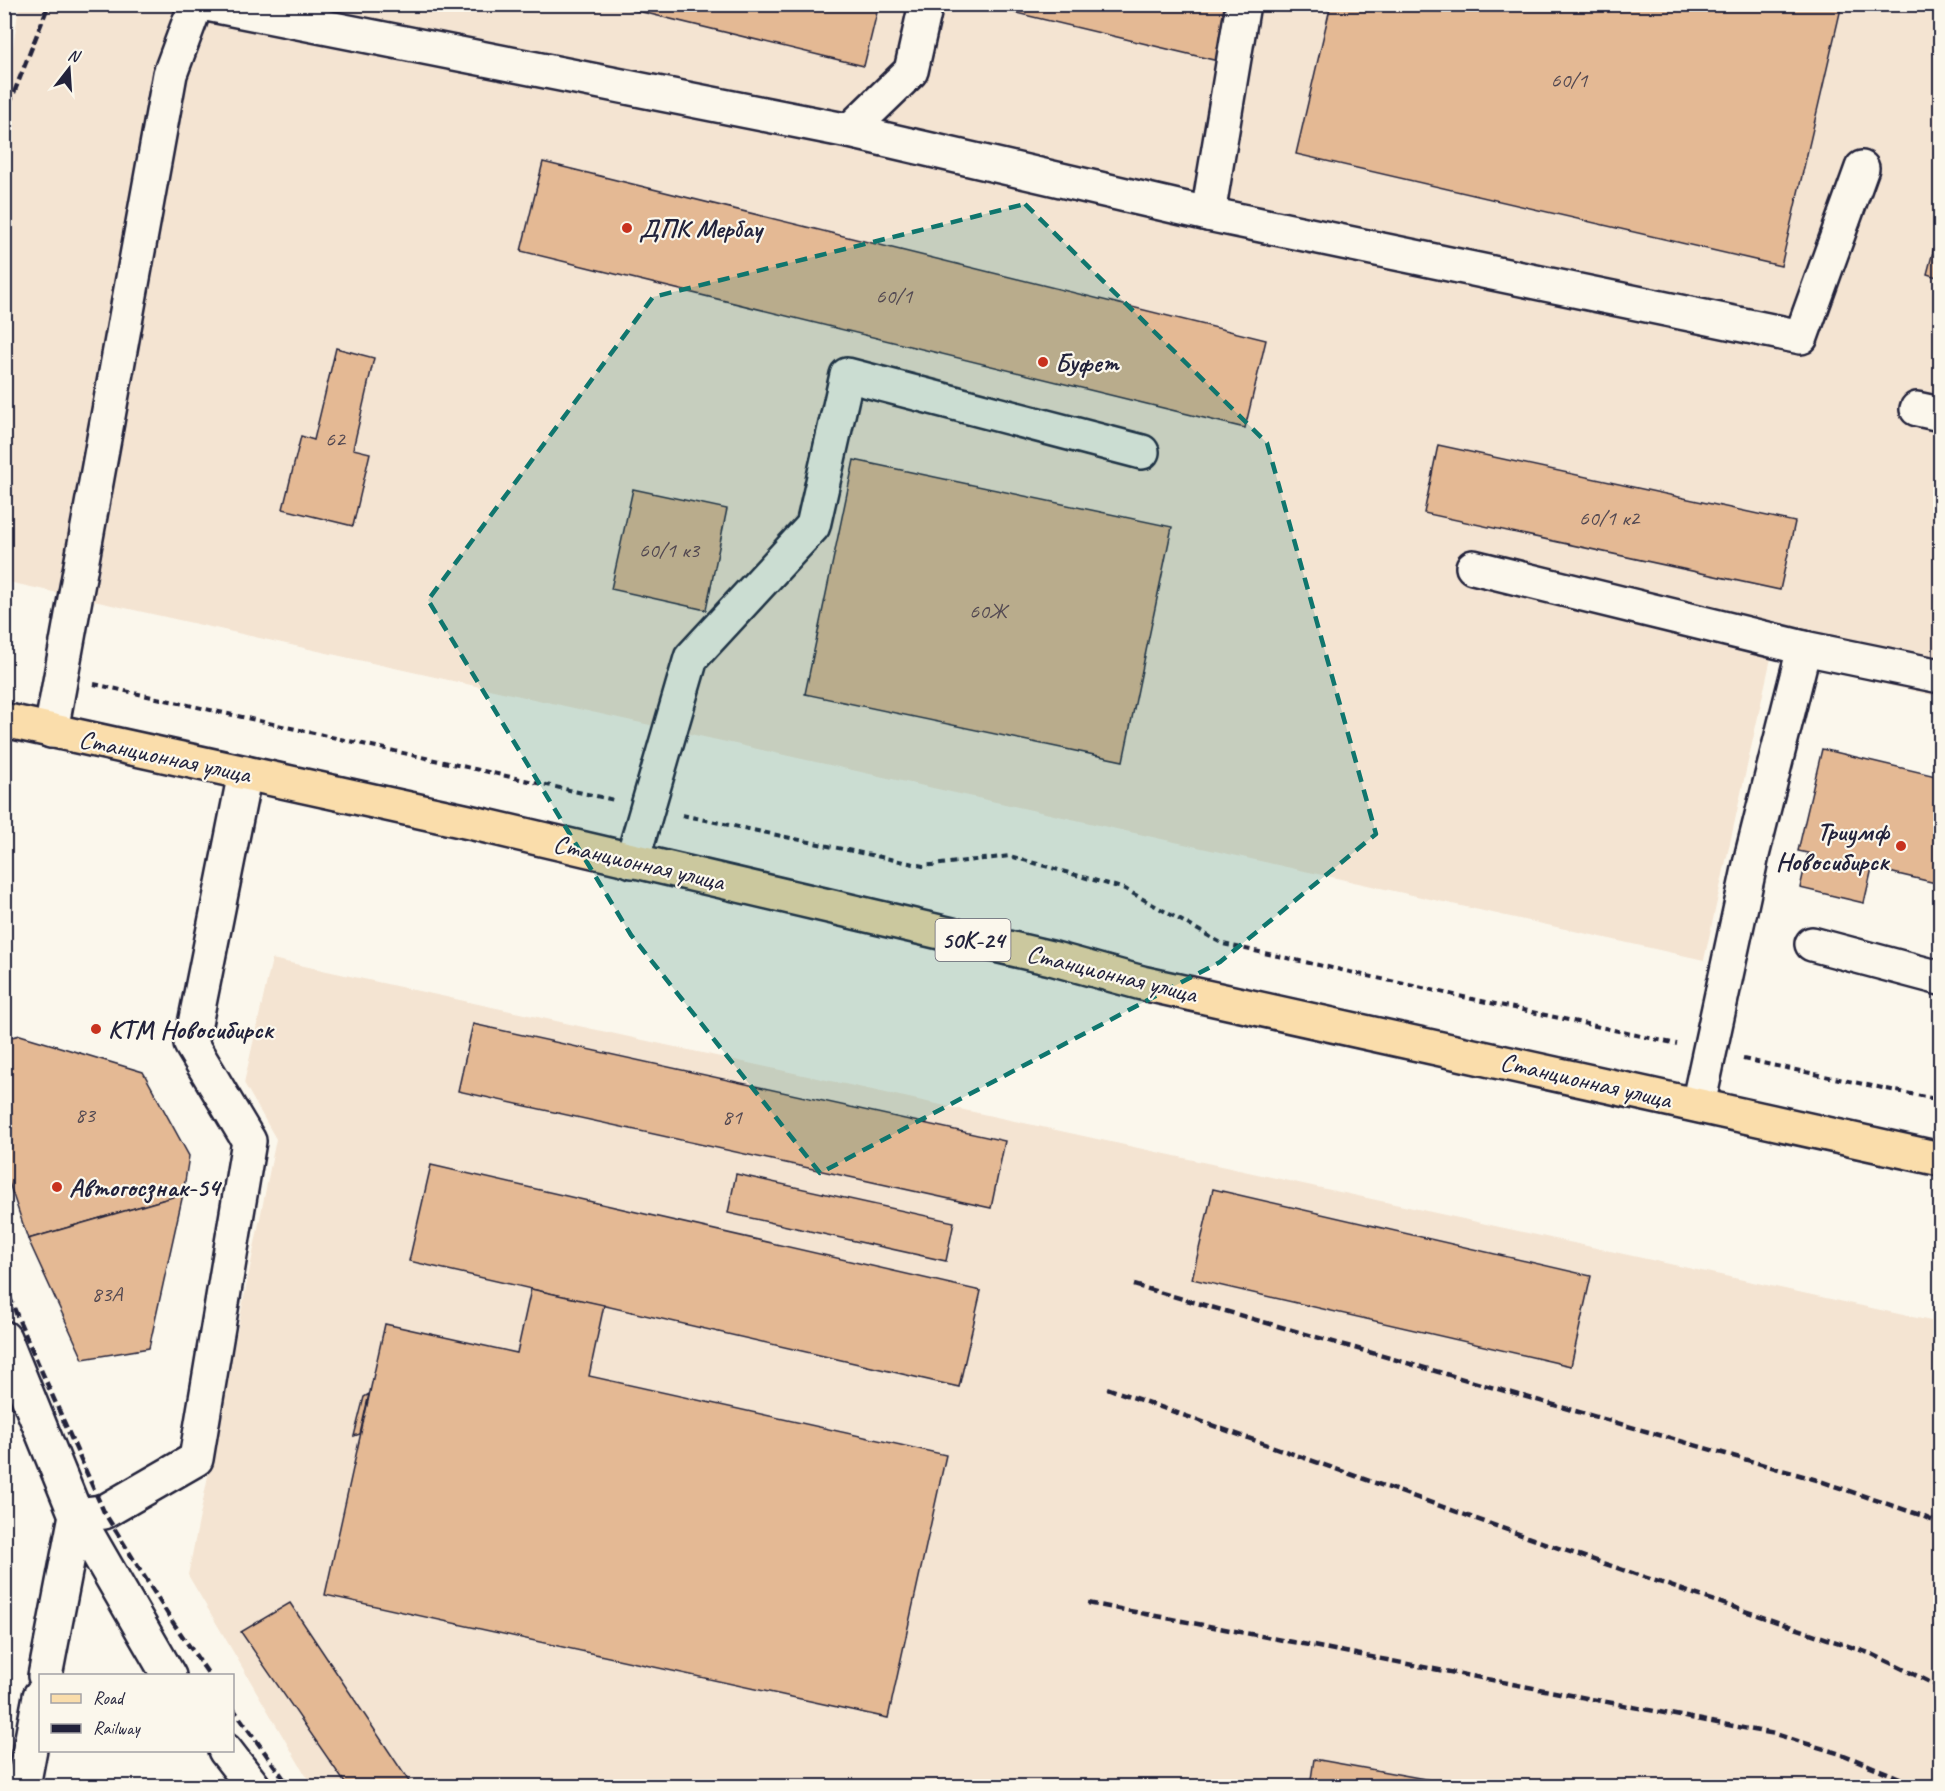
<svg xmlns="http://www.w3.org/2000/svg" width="1945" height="1791" font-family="Caveat,sans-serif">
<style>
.built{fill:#f4e4d2}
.building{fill:#e4b994;stroke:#22223b;stroke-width:1.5}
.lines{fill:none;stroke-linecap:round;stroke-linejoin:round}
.minor-casing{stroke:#22223b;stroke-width:38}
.major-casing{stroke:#22223b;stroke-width:38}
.path{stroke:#22223b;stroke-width:4;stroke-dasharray:6 4.5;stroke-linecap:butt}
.minor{stroke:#fbf7ec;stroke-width:33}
.major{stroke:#faddab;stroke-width:33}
.rail{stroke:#22223b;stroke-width:4.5;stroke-dasharray:9 4.5;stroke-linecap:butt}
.marked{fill:#0f766e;fill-opacity:0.2;stroke:#0f766e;stroke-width:4.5;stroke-dasharray:12 8;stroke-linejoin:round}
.poi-dot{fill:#c8321e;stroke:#fbf7ec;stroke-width:2}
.labels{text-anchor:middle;stroke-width:4.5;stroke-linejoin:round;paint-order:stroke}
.number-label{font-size:22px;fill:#524851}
.shield{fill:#fbf7ec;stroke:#636270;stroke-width:1.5}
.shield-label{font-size:24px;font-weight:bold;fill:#22223b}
.poi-label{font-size:26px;font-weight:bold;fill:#22223b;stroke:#fbf7ec;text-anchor:start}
.street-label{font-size:26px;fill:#22223b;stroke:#fbf7ec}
</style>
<rect width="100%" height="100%" fill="#fbf7ec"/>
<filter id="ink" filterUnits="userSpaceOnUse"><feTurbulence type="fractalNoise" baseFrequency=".0167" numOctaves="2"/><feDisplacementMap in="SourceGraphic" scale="12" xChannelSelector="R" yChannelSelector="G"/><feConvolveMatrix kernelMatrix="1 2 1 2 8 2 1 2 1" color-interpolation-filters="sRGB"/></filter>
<g filter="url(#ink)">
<g class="built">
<path d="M19,5H1940V697L1771,658L1704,960L4,581V110Z"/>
<path d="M272,959L1940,1323V1786H312L188,1575L276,1139L244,1083Z"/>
</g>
<g class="building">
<path d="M609,4H879L864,66Z"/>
<path d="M1001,4H1232L1218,61L1000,9Z"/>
<path d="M1331,4H1842L1781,266L1296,154Z"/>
<path d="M543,162L1266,340L1245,428L521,251Z"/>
<path d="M1940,225V278L1927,274Z"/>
<path d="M336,348L374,358L353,449L370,453L353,526L283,509L301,436L314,440Z"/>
<path d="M1438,445L1795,522L1780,590L1424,513Z"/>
<path d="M854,460L1172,527L1123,761L805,694Z"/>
<path d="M633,489L727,509L706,610L611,589Z"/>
<path d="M1822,749L1940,777V884L1872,868L1864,903L1800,888L1808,853L1798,851Z"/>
<path d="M473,1024L1005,1141L991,1208L458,1091Z"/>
<path d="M20,1035L143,1072L189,1156L183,1194L28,1239L4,1168V1039Z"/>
<path d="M431,1165L981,1291L959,1387L409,1261Z"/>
<path d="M736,1174L954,1222L946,1261L728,1213Z"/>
<path d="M1213,1189L1591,1276L1571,1366L1192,1279Z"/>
<path d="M183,1194L149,1348L83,1359L28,1239Z"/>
<path d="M531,1289L604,1305L589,1376L946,1455L888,1718L325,1595L385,1324L517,1353Z"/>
<path d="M369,1394L360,1434L354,1436L364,1397Z"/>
<path d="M290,1603L412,1786H347L241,1632Z"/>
<path d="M1314,1759L1464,1786H1310Z"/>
<path d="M149,1782L170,1786H148Z"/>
</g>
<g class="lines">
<g class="minor-casing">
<g id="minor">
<path d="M207,4L849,131L911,71L926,4"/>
<path d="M849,131L1208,214L1801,337L1862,168"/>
<path d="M1208,214L1243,4"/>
<path d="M1917,409L1940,414"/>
<path d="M1473,567L1804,648L1940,676"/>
<path d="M51,731L170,74L196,4"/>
<path d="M632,861L691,658L813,526L847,375L1142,452"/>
<path d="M1812,944L1940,978"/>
<path d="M1698,1105L1752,855L1804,648"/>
<path d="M4,1338L76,1515L169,1676"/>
<path d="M45,1676L76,1515L104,1512L196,1459L249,1141L191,1044L245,773"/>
<path d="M225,1750L253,1786"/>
<path d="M23,1786L40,1696"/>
</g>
</g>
<g class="major-casing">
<path id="major" d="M4,720L469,822L1051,958L1142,983L1940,1159"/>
</g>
<g class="path">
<path d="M94,684L614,800"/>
<path d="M682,815L923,866L1010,856L1125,889L1223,944L1677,1044"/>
<path d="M1743,1059L1940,1100"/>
</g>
<use href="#minor" class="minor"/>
<use href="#major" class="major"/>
<g class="rail">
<path d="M4,118L49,4"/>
<path d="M4,1283L18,1318L104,1512L174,1624L210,1676"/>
<path d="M1134,1285L1817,1480L1920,1515L1940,1524"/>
<path d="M1107,1388L1567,1551L1872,1654L1940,1687"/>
<path d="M1088,1603L1775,1734L1844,1755L1919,1786"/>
<path d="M232,1707L289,1786"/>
</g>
</g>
</g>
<path class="marked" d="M1025,204L1267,443L1376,834L1220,962L820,1173L631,935L428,600L653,297Z"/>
<g class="poi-dot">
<circle cx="627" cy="228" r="6"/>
<circle cx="1043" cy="362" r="6"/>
<circle cx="1901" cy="846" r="6"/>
<circle cx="96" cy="1029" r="6"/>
<circle cx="57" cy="1187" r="6"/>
</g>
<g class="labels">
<g class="number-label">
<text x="1569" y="87">60/1</text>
<text x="894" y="303">60/1</text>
<text x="335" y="446">62</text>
<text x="1609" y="525">60/1 к2</text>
<text x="669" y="557">60/1 к3</text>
<text x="988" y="618">60Ж</text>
<text x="85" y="1122">83</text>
<text x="732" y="1124">81</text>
<text x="107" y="1301">83А</text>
</g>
<rect class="shield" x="935.5" y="919" width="75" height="42" rx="4.5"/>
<g class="shield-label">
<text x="973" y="948">50К-24</text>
</g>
<g class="poi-label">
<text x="639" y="237">ДПК Мербау</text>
<text x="1055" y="371">Буфет</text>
<text x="1889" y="840" text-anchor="end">Триумф<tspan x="1889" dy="30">Новосибирск</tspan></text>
<text x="108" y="1038">КТМ Новосибирск</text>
<text x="69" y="1196">Автогосзнак-54</text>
</g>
<g class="street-label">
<text transform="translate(165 756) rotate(12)" y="9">Станционная улица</text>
<text transform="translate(639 862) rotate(13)" y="9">Станционная улица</text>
<text transform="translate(1112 973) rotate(14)" y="9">Станционная улица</text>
<text transform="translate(1586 1080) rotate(13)" y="9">Станционная улица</text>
</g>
</g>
<rect width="1945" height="1791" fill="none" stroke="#fbf7ec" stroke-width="24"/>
<rect x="12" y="12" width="1921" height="1767" fill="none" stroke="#22223b" stroke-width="2" filter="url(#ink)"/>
<rect x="39" y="1674" width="195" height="78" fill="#fbf7ec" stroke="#a4a2a5" stroke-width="1.5"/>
<rect x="51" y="1694" width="30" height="9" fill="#faddab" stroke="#a4a2a5" stroke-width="1.5"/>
<text x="93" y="1704" font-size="18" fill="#22223b">Road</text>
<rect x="51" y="1724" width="30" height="9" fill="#22223b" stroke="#a4a2a5" stroke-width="1.5"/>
<text x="93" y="1734" font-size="18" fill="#22223b">Railway</text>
<g transform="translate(69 69) rotate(17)" stroke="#fbf7ec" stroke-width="4.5" paint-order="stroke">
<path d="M0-4.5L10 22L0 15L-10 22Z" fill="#22223b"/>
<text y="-9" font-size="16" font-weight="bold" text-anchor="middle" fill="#22223b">N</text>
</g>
</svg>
